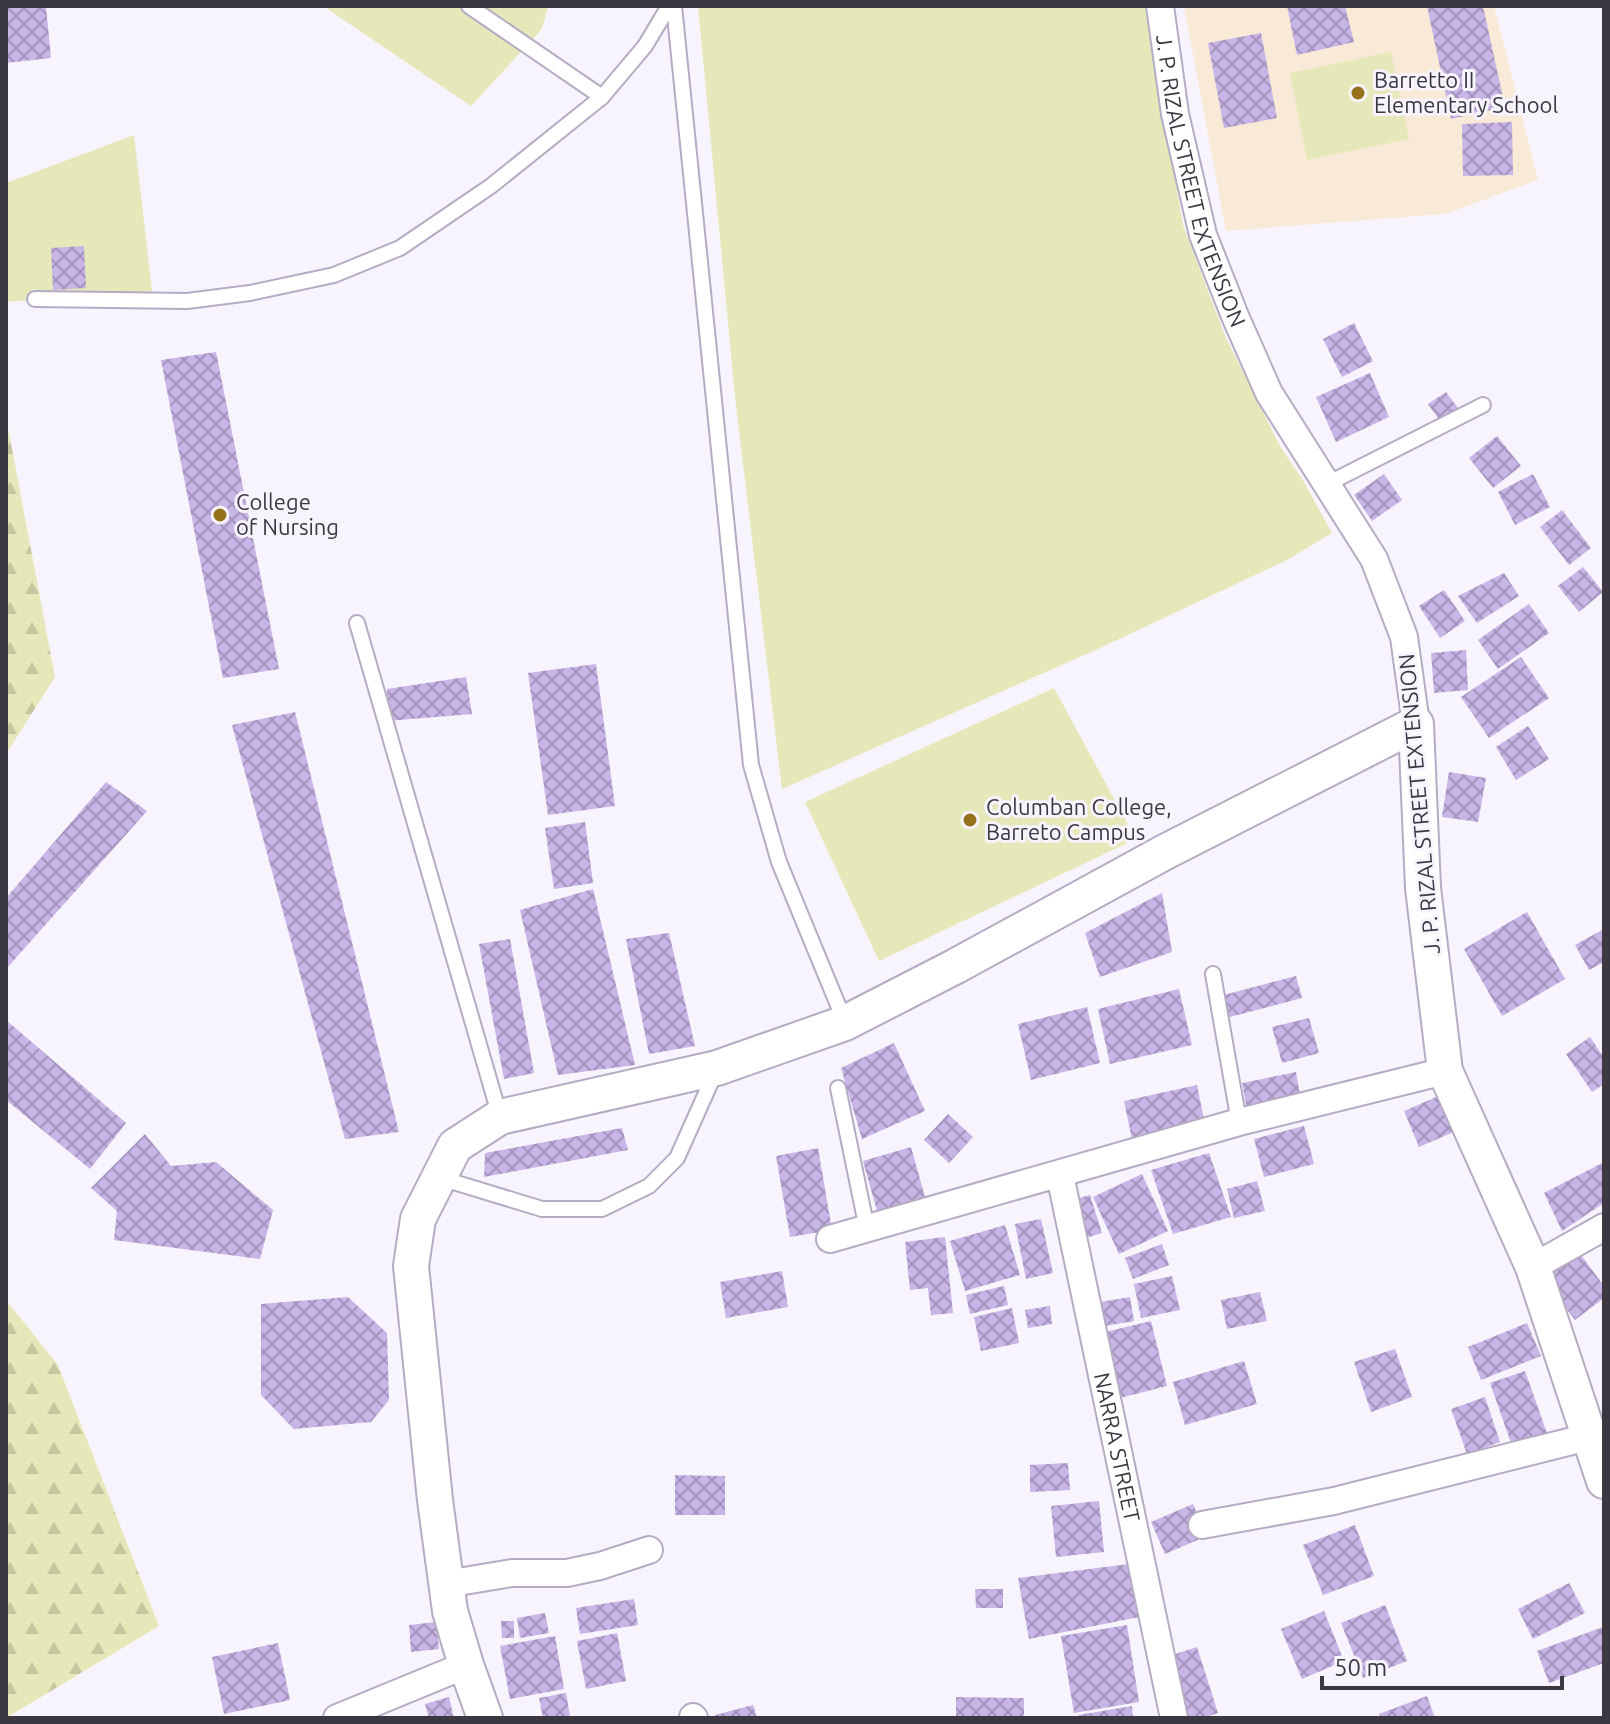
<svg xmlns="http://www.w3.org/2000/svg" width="1610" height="1724" font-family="Ubuntu,sans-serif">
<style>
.education{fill:#f9ead7}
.forest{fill:url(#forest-firs)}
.green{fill:#e5e8b8}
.building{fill:url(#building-cross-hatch)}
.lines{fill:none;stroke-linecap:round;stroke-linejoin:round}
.service-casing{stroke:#b5acc4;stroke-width:18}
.minor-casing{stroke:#b5acc4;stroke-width:30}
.tertiary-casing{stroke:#b5acc4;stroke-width:38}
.service{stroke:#fff;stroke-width:14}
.minor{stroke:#fff;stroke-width:26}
.tertiary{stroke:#fff;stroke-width:34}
.poi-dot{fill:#96701a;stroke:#f8f4fe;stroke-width:3}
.labels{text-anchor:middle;stroke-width:6;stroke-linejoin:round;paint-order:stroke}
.poi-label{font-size:22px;fill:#3b3841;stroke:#f8f4fe;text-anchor:start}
.street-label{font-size:22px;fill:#3b3841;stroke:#f8f4fe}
</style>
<defs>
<pattern id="forest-firs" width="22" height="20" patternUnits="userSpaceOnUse" patternTransform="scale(2)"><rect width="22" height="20" fill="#e5e8b8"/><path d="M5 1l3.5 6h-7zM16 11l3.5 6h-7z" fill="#c5c89f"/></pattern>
<pattern id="building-cross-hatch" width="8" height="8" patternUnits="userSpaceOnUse" patternTransform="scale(2)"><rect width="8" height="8" fill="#c8b5e7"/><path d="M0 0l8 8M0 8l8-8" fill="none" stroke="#a494bd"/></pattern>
</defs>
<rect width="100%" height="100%" fill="#f8f4fe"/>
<path class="education" d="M1184,6H1494L1538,180L1445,214L1226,231Z"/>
<g class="forest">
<path d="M6,417L55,677L6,754Z"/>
<path d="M6,1300L58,1365L159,1626L6,1718Z"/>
</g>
<g class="green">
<path d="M323,6H548L542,29L471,106Z"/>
<path d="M698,6H1145L1183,225L1226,338L1281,448L1303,480L1332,533L1287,560L1100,648L782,789L735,397Z"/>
<path d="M1391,52L1409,139L1307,160L1290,73Z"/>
<path d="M134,135L152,291L6,302V183Z"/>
<path d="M1054,688L1136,839L879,961L805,802Z"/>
</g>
<g class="building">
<path d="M6,6H46L51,58L6,63Z"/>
<path d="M1287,6H1345L1354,42L1297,55Z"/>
<path d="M1427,6H1483L1505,107L1451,119Z"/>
<path d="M1261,33L1277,118L1224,128L1208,43Z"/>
<path d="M1512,122L1513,175L1463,176L1462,124Z"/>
<path d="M84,246L86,288L53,290L51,248Z"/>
<path d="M1354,323L1373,361L1342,377L1323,339Z"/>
<path d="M216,352L279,669L223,678L161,360Z"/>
<path d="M1370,373L1389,417L1336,442L1316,397Z"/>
<path d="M1446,392L1458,408L1440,421L1428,404Z"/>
<path d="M1497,436L1521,466L1493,488L1469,458Z"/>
<path d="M1384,474L1402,500L1372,521L1354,495Z"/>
<path d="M1533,474L1550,507L1515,525L1498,492Z"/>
<path d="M1562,510L1591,548L1569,565L1540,527Z"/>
<path d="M1583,567L1603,592L1579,612L1558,586Z"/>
<path d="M1504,573L1519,596L1477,623L1458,596Z"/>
<path d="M1444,590L1465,621L1440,638L1419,606Z"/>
<path d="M1529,604L1549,633L1498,669L1478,640Z"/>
<path d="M1466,650L1468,690L1434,693L1431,653Z"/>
<path d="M1521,657L1549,698L1489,738L1461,697Z"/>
<path d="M596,664L615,806L548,815L528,673Z"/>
<path d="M466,677L472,714L387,721V689Z"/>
<path d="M295,712L399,1132L345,1139L232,725Z"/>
<path d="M1528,726L1549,759L1516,780L1496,747Z"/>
<path d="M1449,772L1486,778L1478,822L1442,817Z"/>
<path d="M106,782L147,811L6,969V898Z"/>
<path d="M585,822L593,883L554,889L545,828Z"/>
<path d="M593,889L635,1065L558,1075L520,910Z"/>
<path d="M1162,893L1172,952L1100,977L1085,933Z"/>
<path d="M1527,912L1565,979L1502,1016L1464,949Z"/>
<path d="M1602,930L1604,962L1589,970L1575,945Z"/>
<path d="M669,933L695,1046L649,1054L626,939Z"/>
<path d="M510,939L534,1073L504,1079L479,944Z"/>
<path d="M1296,976L1302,998L1226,1018L1220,996Z"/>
<path d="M1179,989L1192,1045L1110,1064L1098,1009Z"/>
<path d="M1087,1007L1100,1063L1031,1080L1018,1024Z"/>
<path d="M1309,1018L1319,1053L1282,1063L1272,1027Z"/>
<path d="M6,1020L126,1123L90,1169L6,1100Z"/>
<path d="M1590,1037L1604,1058V1084L1592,1092L1566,1054Z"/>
<path d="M894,1043L925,1111L862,1139L841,1068Z"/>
<path d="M1296,1072L1301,1100L1247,1110L1242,1083Z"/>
<path d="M1197,1085L1205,1124L1132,1139L1124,1101Z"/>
<path d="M1441,1095L1456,1131L1419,1147L1404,1111Z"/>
<path d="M948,1114L973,1137L949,1163L924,1140Z"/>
<path d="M1304,1126L1314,1164L1264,1177L1254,1139Z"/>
<path d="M622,1128L628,1150L484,1177L485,1153Z"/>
<path d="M145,1134L171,1166L216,1162L273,1210L260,1259L114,1240L117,1211L91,1188Z"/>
<path d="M911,1147L925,1197L877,1211L863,1161Z"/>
<path d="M818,1148L832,1230L790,1237L776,1156Z"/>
<path d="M1209,1153L1231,1217L1173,1234L1151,1170Z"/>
<path d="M1604,1162V1203L1562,1231L1544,1193Z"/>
<path d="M1142,1174L1168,1231L1119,1254L1093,1197Z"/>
<path d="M1257,1181L1265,1211L1234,1218L1227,1189Z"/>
<path d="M1090,1195L1102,1233L1080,1240L1068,1201Z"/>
<path d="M1041,1219L1053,1273L1026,1279L1015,1224Z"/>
<path d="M1005,1225L1020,1275L965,1291L950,1241Z"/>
<path d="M945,1237L953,1313L931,1315L928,1288L910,1290L905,1242Z"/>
<path d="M1162,1244L1169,1265L1133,1279L1125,1258Z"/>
<path d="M1575,1247L1604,1286V1298L1575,1320L1540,1274Z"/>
<path d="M782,1271L788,1307L726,1318L720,1282Z"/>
<path d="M1172,1276L1180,1310L1141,1318L1134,1284Z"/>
<path d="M1004,1286L1008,1305L970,1314L966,1295Z"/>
<path d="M1260,1292L1267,1321L1227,1329L1221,1300Z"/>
<path d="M348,1297L387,1333L389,1400L371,1422L294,1429L261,1395V1304Z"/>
<path d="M1130,1297L1134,1321L1105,1326L1100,1302Z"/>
<path d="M1050,1306L1052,1324L1028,1328L1025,1310Z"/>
<path d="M1012,1308L1019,1343L981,1351L974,1317Z"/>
<path d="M1151,1321L1167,1386L1112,1400L1097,1334Z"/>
<path d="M1527,1323L1541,1356L1481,1380L1468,1347Z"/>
<path d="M1395,1349L1412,1397L1371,1412L1354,1362Z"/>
<path d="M1244,1361L1257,1404L1185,1425L1173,1382Z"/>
<path d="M1525,1371L1547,1433L1512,1446L1490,1383Z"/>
<path d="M1485,1397L1500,1442L1467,1454L1451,1409Z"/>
<path d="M1068,1463L1070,1490L1030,1492V1465Z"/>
<path d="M675,1475L725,1476V1515H675Z"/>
<path d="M1099,1501L1104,1552L1056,1557L1051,1506Z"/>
<path d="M1193,1504L1207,1536L1165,1554L1151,1522Z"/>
<path d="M1355,1525L1374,1576L1323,1595L1303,1545Z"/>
<path d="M1129,1564L1139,1617L1029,1639L1018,1578Z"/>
<path d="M1569,1583L1585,1613L1533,1639L1518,1609Z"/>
<path d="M975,1589H1003V1608H976Z"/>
<path d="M634,1599L638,1625L580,1634L576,1608Z"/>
<path d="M1385,1605L1407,1661L1363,1678L1341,1623Z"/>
<path d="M1324,1611L1344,1661L1302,1679L1281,1629Z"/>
<path d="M545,1613L549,1633L520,1638L517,1618Z"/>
<path d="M501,1621H514V1638H502Z"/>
<path d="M436,1622L439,1649L411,1652L409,1625Z"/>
<path d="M1127,1625L1139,1702L1074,1713L1061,1636Z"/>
<path d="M1603,1627L1604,1663L1549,1683L1537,1651Z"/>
<path d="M617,1633L626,1681L586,1689L577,1641Z"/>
<path d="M555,1636L564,1689L510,1699L500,1646Z"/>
<path d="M278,1643L290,1700L224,1714L212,1657Z"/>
<path d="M1197,1647L1218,1713L1203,1718H1182L1163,1658Z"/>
<path d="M566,1693L570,1716L543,1718L539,1698Z"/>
<path d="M1427,1696L1435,1718H1381L1379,1714Z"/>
<path d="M449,1697L454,1718H429L425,1704Z"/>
<path d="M956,1697L1024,1698V1718H956Z"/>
<path d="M753,1705L757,1718H716L715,1715Z"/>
<path d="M1132,1706L1133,1718H1078V1715Z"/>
</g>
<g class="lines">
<g class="service-casing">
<g id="service">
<path d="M469,6L602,97"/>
<path d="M674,6L751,765L779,862L845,1022"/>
<path d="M35,299L187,301L250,293L334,275L400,248L491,186L602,97L645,46L669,6"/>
<path d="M1325,485L1483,405"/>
<path d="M357,623L500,1117"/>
<path d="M1213,974L1239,1122"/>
<path d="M838,1088L867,1229"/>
<path d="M437,1177L542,1209H602L649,1186L677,1158L715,1073"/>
</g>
</g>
<g class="minor-casing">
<g id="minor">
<path id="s1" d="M1160,6L1175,114L1203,235L1235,316L1269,393L1374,559L1404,637L1416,724"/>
<path id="s2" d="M1060,1175L1174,1718"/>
<path d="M830,1239L1239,1122L1445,1071"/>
<path d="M1533,1267L1604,1227"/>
<path d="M1202,1525L1334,1501L1604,1433"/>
<path d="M446,1584L512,1573H567L600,1566L649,1550"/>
<path d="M693,1717L694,1718"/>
<path d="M337,1718L466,1665"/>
</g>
</g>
<g class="tertiary-casing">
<path id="tertiary" d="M485,1718L466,1665L450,1611L435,1500L411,1266L418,1219L455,1146L500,1117L717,1068L845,1023L956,966L1165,852L1416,724L1423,888L1445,1071L1533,1267L1604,1481"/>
</g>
<use href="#service" class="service"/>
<use href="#minor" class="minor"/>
<use href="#tertiary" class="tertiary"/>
</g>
<g class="poi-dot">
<circle cx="1358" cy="93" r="8"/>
<circle cx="220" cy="515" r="8"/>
<circle cx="970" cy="820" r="8"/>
</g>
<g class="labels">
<g class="poi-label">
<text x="1374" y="88">Barretto II<tspan x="1374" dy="25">Elementary School</tspan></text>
<text x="236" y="510">College<tspan x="236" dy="25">of Nursing</tspan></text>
<text x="986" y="815">Columban College,<tspan x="986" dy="25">Barreto Campus</tspan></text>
</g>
<g class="street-label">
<text dy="8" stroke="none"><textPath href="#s1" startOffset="180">J. P. RIZAL STREET EXTENSION</textPath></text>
<text transform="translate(1419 804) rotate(-95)" y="8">J. P. RIZAL STREET EXTENSION</text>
<text dy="8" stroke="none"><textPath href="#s2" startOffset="278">NARRA STREET</textPath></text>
</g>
</g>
<rect width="1610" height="1724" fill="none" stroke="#3b3841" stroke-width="16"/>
<path d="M1322 1676v12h240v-12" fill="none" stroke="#3b3841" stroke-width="4"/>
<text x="1334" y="1676" font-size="24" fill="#3b3841" stroke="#f8f4fe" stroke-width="6" paint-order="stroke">50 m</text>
</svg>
